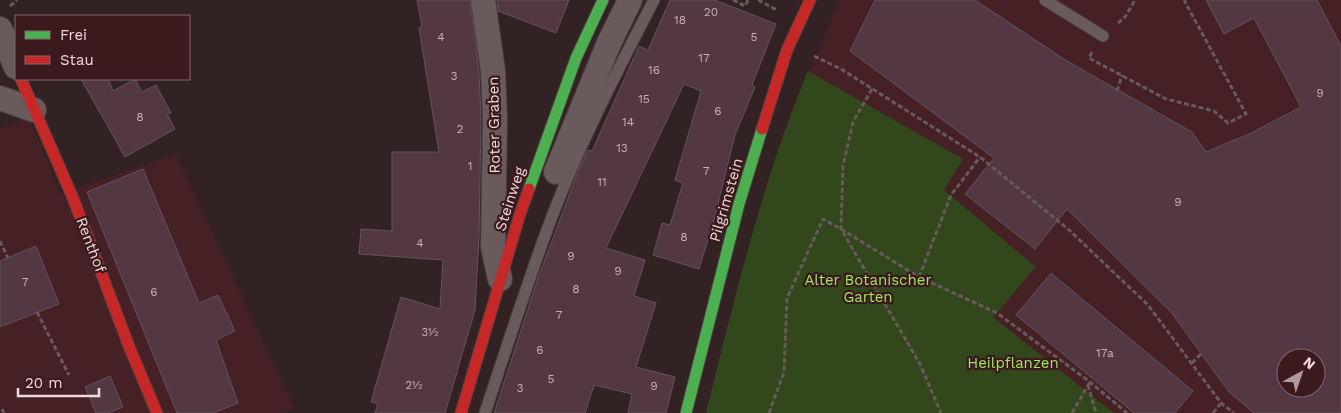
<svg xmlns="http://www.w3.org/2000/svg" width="1341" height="413" font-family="'Work Sans',sans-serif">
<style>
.built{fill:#452025;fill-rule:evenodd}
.green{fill:#32471b}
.building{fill:#533742;stroke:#635458;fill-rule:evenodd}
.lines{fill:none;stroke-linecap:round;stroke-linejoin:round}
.lane-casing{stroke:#4d3d3f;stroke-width:13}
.street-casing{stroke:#4d3d3f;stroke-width:26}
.fast-casing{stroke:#4d3d3f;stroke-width:13}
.jam-casing{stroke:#4d3d3f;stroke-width:13}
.path{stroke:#68595b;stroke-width:3;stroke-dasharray:5 2.5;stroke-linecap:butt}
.lane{stroke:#695a5b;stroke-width:11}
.street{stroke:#695a5b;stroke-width:24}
.fast{stroke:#4caf50;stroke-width:11}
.jam{stroke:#c62828;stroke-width:11}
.labels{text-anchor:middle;stroke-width:4.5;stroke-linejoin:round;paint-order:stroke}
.number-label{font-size:12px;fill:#c9b0b5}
.street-label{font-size:15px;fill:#f0d9db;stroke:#3b1a1e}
.park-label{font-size:15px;fill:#9fe662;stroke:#3b1a1e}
</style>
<rect width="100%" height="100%" fill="#332224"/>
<g class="built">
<path d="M840,0H1341V413H706L725,336L764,198L794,106ZM1286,358H1316V388H1286Z"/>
<path d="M29,117L61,194L176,154L294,408L283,413H0V129Z"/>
</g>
<path class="green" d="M808,71L963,159L944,190L1036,267L993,317L1114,413H706C734,300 763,178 808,71Z"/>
<g class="building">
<path d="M417,0H470L479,72L481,118L479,237L475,310L445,413H375L378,404L371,402L401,297L440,309L443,260L359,254L361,229L392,231V152H439L419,28L422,27Z"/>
<path d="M497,0H569L556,33L498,11Z"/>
<path d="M670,0H715L776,24L752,85L755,87L735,135L714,220L699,269L653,255L662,223L670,225L683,183L675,180L701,91L684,84L606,248L645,260L634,296L656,303L636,367L675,377L666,413H628L632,394L594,385L585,413H494L538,278L577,174L588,150L592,151L639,46L648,50Z"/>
<path d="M875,0H975L1067,61L1192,132L1206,152L1249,134L1301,107L1254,18L1224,34L1206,0H1317L1341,46V413H1254L1229,392L1171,312L1067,209L1035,249L965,194L994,158L850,51ZM1286,358H1316V388H1286Z"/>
<path d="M81,79H108L113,91L135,79L142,92L156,85L171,113L167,114L175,129L125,157Z"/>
<path d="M143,169L199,303L218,295L235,331L216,340L238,403L213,413H177L87,192Z"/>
<path d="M36,246L59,304L0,327V261Z"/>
<path d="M1051,273L1193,391L1175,413H1134L1016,315Z"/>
<path d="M110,376L123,407L108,413H96L85,387Z"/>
</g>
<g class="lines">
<g class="lane-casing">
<g id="lane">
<path d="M1045,0L1103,36"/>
<path d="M485,413C505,352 525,290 547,230C576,151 615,75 654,0"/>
</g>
</g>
<g class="street-casing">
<g id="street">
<path d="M483,0L493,71L495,118L493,247L500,279"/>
<path d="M0,29L16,67"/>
<path d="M0,98L34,110"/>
<path d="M556,172L609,43L630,0"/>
</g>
</g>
<g class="fast-casing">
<g id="fast">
<path d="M529,189L576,58L603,0"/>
<path d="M686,413L739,204L762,129"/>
</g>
</g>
<g class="jam-casing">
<g id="jam">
<path d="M21,79L73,198L130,349L157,413"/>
<path d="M762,129L787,50L810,0"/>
<path d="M461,413L520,214L529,189"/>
</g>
</g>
<g class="path">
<path d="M733,0L745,6L748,0"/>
<path d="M758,0L777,10"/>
<path d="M10,6L17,0"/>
<path d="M1118,23L1125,17L1135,0"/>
<path d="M1092,52L1089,58L1166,99L1214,111L1228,123L1246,114L1184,0"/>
<path d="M814,56L841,69L980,157L1068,229L1148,305L1221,403L1234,413"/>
<path d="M872,89L853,122L843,166L841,229L920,364L941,413"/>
<path d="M1117,91L1122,75"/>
<path d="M0,241L8,258"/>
<path d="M919,277L951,195L980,157"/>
<path d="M37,312L69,375"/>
<path d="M1192,363L1201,354"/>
<path d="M1088,385L1096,413"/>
<path d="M2,409L4,413"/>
<path d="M769,413L784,372L787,298L823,219L841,229L919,277L997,313L1090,382L1127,413"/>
<path d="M1072,413L1090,382"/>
<path d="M1213,413L1221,403"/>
</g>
<use href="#lane" class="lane"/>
<use href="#street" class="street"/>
<use href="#fast" class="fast"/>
<use href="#jam" class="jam"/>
</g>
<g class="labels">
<g class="number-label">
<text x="711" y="16">20</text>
<text x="680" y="24">18</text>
<text x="441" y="41">4</text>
<text x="754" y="41">5</text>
<text x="704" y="62">17</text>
<text x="654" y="74">16</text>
<text x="454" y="80">3</text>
<text x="1320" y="97">9</text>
<text x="644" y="103">15</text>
<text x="718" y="115">6</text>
<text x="140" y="121">8</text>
<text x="628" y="126">14</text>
<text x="460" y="133">2</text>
<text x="622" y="152">13</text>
<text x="470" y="170">1</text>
<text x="706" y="175">7</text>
<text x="602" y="186">11</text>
<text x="1178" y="206">9</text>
<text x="684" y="241">8</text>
<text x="420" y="247">4</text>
<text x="571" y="260">9</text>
<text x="618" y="275">9</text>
<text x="25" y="286">7</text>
<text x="576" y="293">8</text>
<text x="154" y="296">6</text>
<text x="559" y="319">7</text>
<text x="430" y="336">3½</text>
<text x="540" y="354">6</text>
<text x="1105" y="357">17a</text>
<text x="551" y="383">5</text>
<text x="414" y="389">2½</text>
<text x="654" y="390">9</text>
<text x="520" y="392">3</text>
</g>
<g class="street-label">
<text transform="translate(494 125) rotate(-91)" y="5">Roter Graben</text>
<text transform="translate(510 199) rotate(-72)" y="5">Steinweg</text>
<text transform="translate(726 200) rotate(-74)" y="5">Pilgrimstein</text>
<text transform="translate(91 245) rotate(69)" y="5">Renthof</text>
</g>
<g class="park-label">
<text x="868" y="285">Alter Botanischer<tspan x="868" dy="17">Garten</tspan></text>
<text x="1013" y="368">Heilpflanzen</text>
</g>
</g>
<rect x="15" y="15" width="175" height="65" fill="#3b1a1e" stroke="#83666a"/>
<rect x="25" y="31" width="25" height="8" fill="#4caf50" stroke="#83666a"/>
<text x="60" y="40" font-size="15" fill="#f0d9db">Frei</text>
<rect x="25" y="56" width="25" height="8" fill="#c62828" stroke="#83666a"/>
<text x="60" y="65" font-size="15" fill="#f0d9db">Stau</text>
<g transform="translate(1301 373) rotate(40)"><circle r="24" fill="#3b1a1e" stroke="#83666a"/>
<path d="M0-4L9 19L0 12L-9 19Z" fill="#ae999b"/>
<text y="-8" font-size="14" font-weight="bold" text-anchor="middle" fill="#f0d9db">N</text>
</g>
<path d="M18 388v8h81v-8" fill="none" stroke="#f0d9db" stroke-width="2.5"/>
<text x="25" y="388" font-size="15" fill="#f0d9db" stroke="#3b1a1e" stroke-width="4" paint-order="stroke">20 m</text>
</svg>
